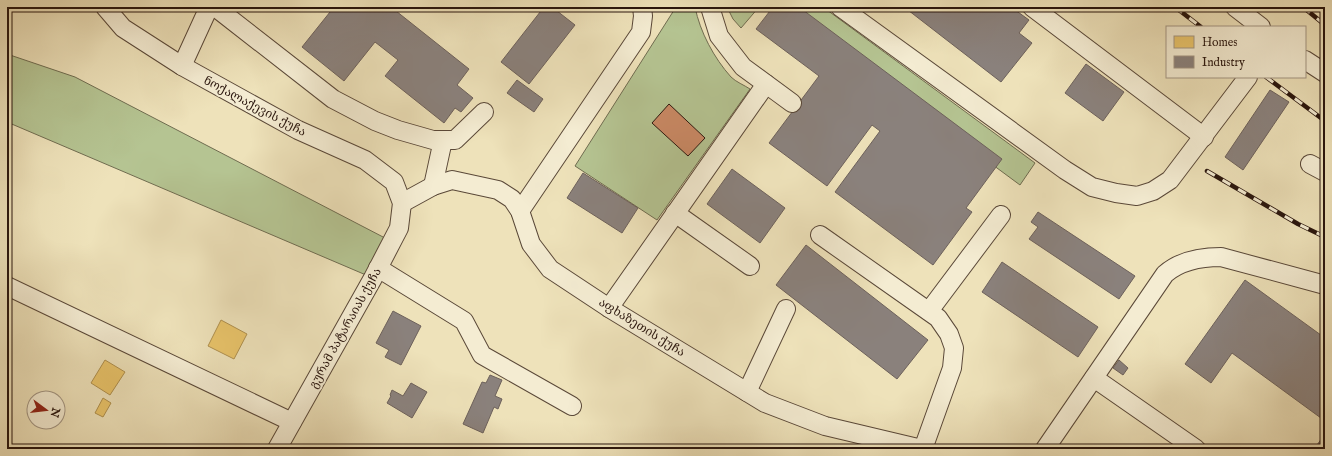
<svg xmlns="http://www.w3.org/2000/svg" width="1332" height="456" font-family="'IM FELL English','Noto Serif Georgian',serif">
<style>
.green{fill:#b5c492;stroke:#6f6c50}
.homes{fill:#e9c46a;stroke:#af904e}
.industry{fill:#8a817c;stroke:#6d615b}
.building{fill:#cb8a66;stroke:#29150d}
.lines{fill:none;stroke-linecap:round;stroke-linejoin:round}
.minor-casing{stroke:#5a4838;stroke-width:20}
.minor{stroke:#f4ecd2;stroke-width:18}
.rail-casing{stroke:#29150d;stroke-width:4.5}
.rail{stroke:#f4ecd2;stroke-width:3;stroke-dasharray:9;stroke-linecap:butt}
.labels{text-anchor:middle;stroke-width:4;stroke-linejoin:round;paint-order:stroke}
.street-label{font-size:12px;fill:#29150d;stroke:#f4ecd2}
</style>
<rect width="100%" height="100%" fill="#eee2ba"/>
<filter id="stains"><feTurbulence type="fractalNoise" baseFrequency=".005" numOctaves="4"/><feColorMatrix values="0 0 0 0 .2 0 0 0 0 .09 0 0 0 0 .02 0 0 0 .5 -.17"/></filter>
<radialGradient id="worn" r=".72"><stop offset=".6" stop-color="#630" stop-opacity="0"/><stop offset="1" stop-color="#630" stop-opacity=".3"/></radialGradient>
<g class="green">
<path d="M676,7H695C700,32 714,58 731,77C736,82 744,85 750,89L657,220L575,166Z"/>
<path d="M727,7H759L741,28L733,19Z"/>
<path d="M779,7H823L1035,163L1020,185Z"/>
<path d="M7,54L75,77L385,238L366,275L7,122Z"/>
</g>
<g class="homes">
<path d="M221,320L247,334L234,359L208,346Z"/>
<path d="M105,360L125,372L110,395L91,383Z"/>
<path d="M103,398L111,403L103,417L95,413Z"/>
</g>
<g class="industry">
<path d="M334,7H391L469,69L457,85L473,98L461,112L455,108L444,123L385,76L398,60L375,42L344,81L302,47Z"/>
<path d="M544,7H552L575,25L529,84L501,62Z"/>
<path d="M773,7H799L1002,159L966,208L972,212L933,265L835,192L880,131L872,125L827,186L769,143L819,76L756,29Z"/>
<path d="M904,7H1011L1029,20L1019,33L1032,43L1001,82Z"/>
<path d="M1086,64L1124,92L1103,121L1065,93Z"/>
<path d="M517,80L543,99L534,112L507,93Z"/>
<path d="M1270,90L1289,102L1243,170L1225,157Z"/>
<path d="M732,169L785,208L760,243L707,204Z"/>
<path d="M583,173L638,208L622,233L567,198Z"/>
<path d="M1038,212L1135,276L1119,299L1029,239L1038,227L1031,222Z"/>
<path d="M806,245L928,340L897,379L776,285Z"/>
<path d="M1002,262L1098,327L1078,357L982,292Z"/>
<path d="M1245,280L1325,338V421L1232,353L1211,383L1185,364Z"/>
<path d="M393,311L421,326L401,365L385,357L389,350L376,343Z"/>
<path d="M1119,360L1128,368L1123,375L1113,368Z"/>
<path d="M490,375L502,380L495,396L502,399L498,409L494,407L483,433L463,424L482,382L486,383Z"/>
<path d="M411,383L427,392L412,418L387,403L391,396L390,395L392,390L403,396Z"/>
<path d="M1325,434V449H1314Z"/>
</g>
<path class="building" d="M669,104L705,138L688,156L652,123Z"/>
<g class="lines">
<g class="minor-casing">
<g id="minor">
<path d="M105,7L123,28L182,66L298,130L365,160L394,182L402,203L399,228L373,278L277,449"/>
<path d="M215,7L333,99L375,121L398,130L433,140H455L484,112"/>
<path d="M710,7L719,36L743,67L792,103"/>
<path d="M840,7L1065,170L1092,187L1116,193L1137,196L1153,191L1170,180L1248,77"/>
<path d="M1032,7L1204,137"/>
<path d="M1235,7L1261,27"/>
<path d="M1305,60L1325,73"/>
<path d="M182,66L209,7"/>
<path d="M1310,164L1325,172"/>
<path d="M433,186L443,140"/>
<path d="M402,203L433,186L452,180L498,190L512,199L520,211L531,244L550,269L609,308L765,403L825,426L922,449"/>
<path d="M520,211L641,32L643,16L642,7"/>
<path d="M675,213L750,266"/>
<path d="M820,235L938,318L949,334L954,348L952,368L923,449"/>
<path d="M378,268L464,321L482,355L572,406"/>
<path d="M7,286L292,422"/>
<path d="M609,308L766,84"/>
<path d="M929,311L1001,215"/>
<path d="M1094,378L1196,449"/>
<path d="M747,392L786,309"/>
<path d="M1045,449L1165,274C1181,260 1201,257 1221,257L1325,285"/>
</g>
</g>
<use href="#minor" class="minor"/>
<g class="rail-casing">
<g id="rail">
<path d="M1175,7L1201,27"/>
<path d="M1303,7L1325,25"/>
<path d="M1266,77L1325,121"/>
<path d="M1207,171L1298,224L1325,237"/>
</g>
</g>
<use href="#rail" class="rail"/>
</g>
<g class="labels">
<g class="street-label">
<text transform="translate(255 106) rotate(28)" y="4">ნოქალაქევის ქუჩა</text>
<text transform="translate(642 327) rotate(32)" y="4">აფხაზეთის ქუჩა</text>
<text transform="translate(345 328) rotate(-61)" y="4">გურამ პატარაიას ქუჩა</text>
</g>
</g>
<rect width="1332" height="456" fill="none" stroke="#eee2ba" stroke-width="24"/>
<rect x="8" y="8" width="1316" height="440" fill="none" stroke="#29150d" stroke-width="2"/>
<rect x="12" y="12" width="1308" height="432" fill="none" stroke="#29150d"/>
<rect x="1166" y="26" width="140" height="52" fill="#f4ecd2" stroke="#a39683"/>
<rect x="1174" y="36" width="20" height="12" fill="#e9c46a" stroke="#a39683"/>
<text x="1202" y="46" font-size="12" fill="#29150d">Homes</text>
<rect x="1174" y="56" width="20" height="12" fill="#8a817c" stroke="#a39683"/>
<text x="1202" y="66" font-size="12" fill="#29150d">Industry</text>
<g transform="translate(46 410) rotate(105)"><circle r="19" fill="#f4ecd2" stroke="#a39683"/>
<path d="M0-3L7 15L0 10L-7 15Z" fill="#8f2418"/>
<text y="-6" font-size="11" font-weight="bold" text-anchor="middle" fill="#29150d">N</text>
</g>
<rect width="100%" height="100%" filter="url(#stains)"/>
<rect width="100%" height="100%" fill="url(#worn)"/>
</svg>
